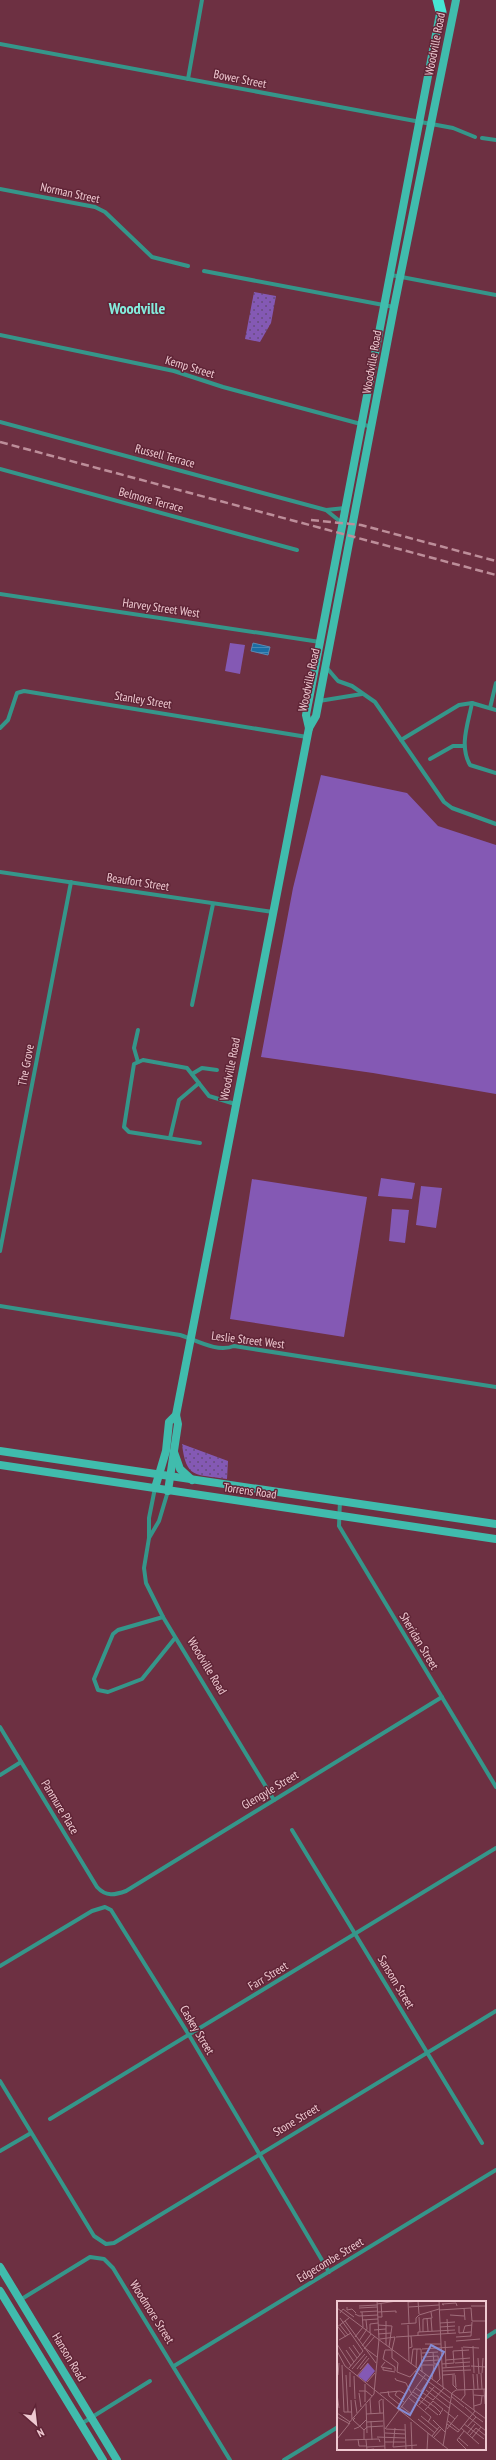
<svg xmlns="http://www.w3.org/2000/svg" width="496" height="2460" font-family="'PT Sans Narrow',sans-serif">
<style>
.park{fill:url(#park-dots)}
.pitch{fill:#8459b4}
.water{fill:url(#water-rules);stroke:#5b89b2}
.lines{fill:none;stroke-linecap:round;stroke-linejoin:round}
.minor{stroke:#35968a;stroke-width:4}
.secondary{stroke:#40bcad;stroke-width:8}
.trunk{stroke:#46e6d4;stroke-width:11}
.rail{stroke:#bd8e9a;stroke-width:2.5;stroke-dasharray:8 4;stroke-linecap:butt}
.labels{text-anchor:middle;stroke-width:3;stroke-linejoin:round;paint-order:stroke}
.street-label{font-size:12px;fill:#efc9d1;stroke:#602537}
.district-label{font-size:16px;font-weight:bold;fill:#84ecdd;stroke:#602537}
.inset-road{fill:none;stroke:#a16d7b;stroke-width:1}
.view{fill:#868cd4;fill-opacity:0.15;stroke:#868cd4;stroke-width:2}
.inset-edge{fill:none;stroke:#efc9d1;stroke-width:2}
</style>
<defs>
<pattern id="park-dots" width="8" height="8" patternUnits="userSpaceOnUse"><rect width="8" height="8" fill="#8459b4"/><path d="M2 2h.1M6 6h.1" fill="none" stroke="#694c7f" stroke-width="1.8" stroke-linecap="round"/></pattern>
<pattern id="water-rules" width="6" height="5" patternUnits="userSpaceOnUse"><rect width="6" height="5" fill="#1b6da4"/><path d="M0 2.5h6" fill="none" stroke="#4887b3"/></pattern>
</defs>
<rect width="100%" height="100%" fill="#6d3042"/>
<g class="park">
<path d="M254,292L276,296L271,323L260,342L245,339Z"/>
<path d="M182,1444L228,1461L227,1479C195,1474 186,1479 182,1444Z"/>
</g>
<g class="pitch">
<path d="M230,643L245,645L240,674L225,671Z"/>
<path d="M321,775L407,793L438,826L496,845V1094L373,1073L261,1057L293,888Z"/>
<path d="M381,1178L415,1183L412,1199L378,1196Z"/>
<path d="M252,1179L367,1197L344,1337L230,1319Z"/>
<path d="M421,1186L442,1188L436,1228L416,1225Z"/>
<path d="M392,1209L409,1210L405,1243L389,1241Z"/>
</g>
<path class="water" d="M253,643L270,647L268,655L251,651Z"/>
<g class="lines">
<g class="minor">
<path d="M0,44L453,128L475,137"/>
<path d="M188,79L202,0"/>
<path d="M482,138L496,140"/>
<path d="M0,189L95,207L105,212L152,257L188,266"/>
<path d="M204,271L394,307"/>
<path d="M391,275L496,295"/>
<path d="M0,335L174,371L223,387L372,427"/>
<path d="M0,422L326,510L345,508"/>
<path d="M0,469L297,550"/>
<path d="M326,510L342,523"/>
<path d="M0,594L320,642"/>
<path d="M326,667L338,681L352,686L375,702L444,802L452,808L496,824"/>
<path d="M319,701L362,694"/>
<path d="M472,703C468,724 459,746 470,765L496,773"/>
<path d="M490,708L496,683"/>
<path d="M0,728L8,720L17,693L24,691L307,737"/>
<path d="M401,740L459,705L472,703L496,710"/>
<path d="M430,759L453,746H464"/>
<path d="M0,872L273,912"/>
<path d="M192,1005L213,904"/>
<path d="M138,1062L134,1048L138,1030"/>
<path d="M192,1074L202,1068L217,1070"/>
<path d="M170,1138L179,1100L199,1083"/>
<path d="M200,1143L129,1132L124,1127L134,1064L143,1060L187,1068L209,1096L235,1104"/>
<path d="M0,1251L71,882"/>
<path d="M0,1306L180,1335C196,1340 217,1353 234,1346L496,1387"/>
<path d="M155,1488L149,1518V1538L144,1568L146,1583L163,1617L274,1800"/>
<path d="M340,1500L339,1526L496,1787"/>
<path d="M149,1538L159,1521L168,1491"/>
<path d="M163,1617L118,1630L113,1634L94,1679L98,1690L108,1692L142,1679L175,1638"/>
<path d="M0,1727L97,1887C106,1897 115,1895 126,1891L442,1697"/>
<path d="M0,1775L21,1762"/>
<path d="M292,1830L482,2143"/>
<path d="M0,1966L92,1911L105,1907L111,1910L189,2035L329,2272"/>
<path d="M0,2081L94,2236L106,2244L114,2243L496,2011"/>
<path d="M50,2119L496,1848"/>
<path d="M0,2151L31,2133"/>
<path d="M20,2300L90,2257L104,2259L113,2268L230,2460"/>
<path d="M485,2338L496,2331"/>
<path d="M174,2366L496,2170"/>
<path d="M81,2424L150,2381"/>
<path d="M284,2460L338,2427"/>
</g>
<g class="secondary">
<path d="M309,728L306,715L441,8"/>
<path d="M0,1451L496,1524"/>
<path d="M174,1452L180,1469L192,1480"/>
<path d="M0,1465L496,1539"/>
<path d="M155,1488L166,1451L169,1422L176,1415"/>
<path d="M168,1491L178,1424L176,1415L309,728L316,716L394,307L456,0"/>
<path d="M0,2267L117,2460"/>
<path d="M0,2291L103,2460"/>
</g>
<path class="trunk" d="M438,0L441,12"/>
<g class="rail">
<path d="M0,442L496,575"/>
<path d="M311,520L361,525L496,561"/>
</g>
</g>
<g class="labels">
<g class="street-label">
<text transform="translate(435 44) rotate(-79)" y="4">Woodville Road</text>
<text transform="translate(240 79) rotate(11)" y="4">Bower Street</text>
<text transform="translate(70 193) rotate(12)" y="4">Norman Street</text>
<text transform="translate(372 362) rotate(-80)" y="4">Woodville Road</text>
<text transform="translate(190 367) rotate(17)" y="4">Kemp Street</text>
<text transform="translate(165 456) rotate(15)" y="4">Russell Terrace</text>
<text transform="translate(151 500) rotate(15)" y="4">Belmore Terrace</text>
<text transform="translate(161 608) rotate(8)" y="4">Harvey Street West</text>
<text transform="translate(309 680) rotate(-78)" y="4">Woodville Road</text>
<text transform="translate(143 700) rotate(9)" y="4">Stanley Street</text>
<text transform="translate(138 882) rotate(9)" y="4">Beaufort Street</text>
<text transform="translate(26 1065) rotate(-79)" y="4">The Grove</text>
<text transform="translate(230 1069) rotate(-79)" y="4">Woodville Road</text>
<text transform="translate(248 1340) rotate(7)" y="4">Leslie Street West</text>
<text transform="translate(250 1491) rotate(8)" y="4">Torrens Road</text>
<text transform="translate(419 1641) rotate(59)" y="4">Sheridan Street</text>
<text transform="translate(207 1666) rotate(59)" y="4">Woodville Road</text>
<text transform="translate(270 1790) rotate(-31)" y="4">Glengyle Street</text>
<text transform="translate(60 1807) rotate(59)" y="4">Panmure Place</text>
<text transform="translate(268 1976) rotate(-31)" y="4">Farr Street</text>
<text transform="translate(396 1982) rotate(59)" y="4">Sansom Street</text>
<text transform="translate(197 2030) rotate(59)" y="4">Caskey Street</text>
<text transform="translate(296 2120) rotate(-31)" y="4">Stone Street</text>
<text transform="translate(330 2260) rotate(-31)" y="4">Edgecombe Street</text>
<text transform="translate(152 2312) rotate(58)" y="4">Woodmore Street</text>
<text transform="translate(69 2357) rotate(59)" y="4">Hanson Road</text>
</g>
<g class="district-label">
<text x="137" y="314">Woodville</text>
</g>
</g>
<g transform="translate(337 2301)">
<rect width="149" height="149" fill="#6d3042"/>
<path d="M31,62L38,70L29,81L21,75Z" fill="#8459b4"/>
<path class="inset-road" d="M71,0L72,22M81,0L82,13M102,0L106,86M71,1L84,0M40,3L60,0M107,4L105,3L119,2L120,5M22,5L40,4M134,5H149M10,6V9L15,8L19,12M72,6L102,4M0,7L41,38M22,7L40,6M127,7L128,19M134,7L135,20M102,9L134,7M23,11L41,10M41,11L59,10V12M3,12L6,8L17,16M18,13L22,15L41,14M113,14L127,15M41,16H45L44,2M82,16L83,31M3,17L26,50L12,67M90,17L91,30M94,17L95,30M110,18L111,33M25,19L41,18M8,20L39,62M135,20H148M103,22L118,21M64,23L79,22V17L82,14L102,8M3,24L11,34M41,24L55,25M71,24L72,61M122,25V32L134,31M0,26L12,17M1,26L9,36M103,26L118,25M37,29L49,28M86,31V18L95,17L94,11M33,32V23L41,22M126,32L128,25L135,24M41,33L54,32M81,34V31L118,29M88,34L119,32M134,35L135,21M18,36L26,26L25,11M59,36L88,34M119,36L134,35M41,38L149,118M43,38L58,36L55,49M2,39L14,32M22,40L30,28L29,19M108,40L109,66M119,40L143,38M0,43L14,65M88,43H104M16,44L23,54M49,44V20M25,45L34,33M136,45L137,72M12,46L20,57M52,46L55,25M125,46L127,73M126,46L142,47M28,47L40,56M72,47L75,46L74,35M27,48L38,35M85,48L116,46M9,49L17,61M0,50L8,65L112,149M116,50L132,49M116,50L117,62M96,51L97,63H102M85,52L101,51M85,56L101,55L103,78L100,81M55,57L61,62L60,71M141,57L142,73M46,58L48,49H55V57M46,58L58,66V70M109,59L133,57M85,60L101,59M48,61L44,66L55,68M118,62L133,61M74,63L76,48H84L85,71M105,63L117,62M5,64L7,111H15M85,64H97L95,78M134,65L149,66M79,66L80,48M46,67V69L58,71M105,67L133,65M15,68L28,53M20,68L30,55M23,68L32,57M78,70L91,80L84,90M105,70L134,69M13,71V86M60,71L73,76M144,72L145,88M145,72L146,57M136,73L137,88M140,73L141,88M1,74L2,62M9,74L11,111M106,74L118,73M116,74V84L120,88M118,74L119,86M17,75L18,98M20,75L31,62M73,76L81,67M58,77L59,79L69,82L74,92M30,81L38,72M92,81L113,97M28,83V101M92,86L113,102M79,87L96,99M136,88L137,109M147,88L148,103M89,89L112,107M22,90H29L35,95M51,90L52,95L63,104M60,90L58,94L67,101M76,91L98,106L104,112L102,114M22,92L24,106M43,92L63,90L68,93L64,99M0,93L2,107M74,93L90,105M137,94L149,95M114,95L127,106M72,97L94,116L91,121M33,98L34,113M46,98L48,149M14,99L15,118M18,99L20,112M96,99L107,87M124,99L128,94L127,73M96,100L106,108L104,111M114,102L149,130M29,103L30,132M82,104L97,86M64,105L74,113M137,105L144,103L145,95M91,106L101,114M128,106L139,116M88,109L96,100M107,109L118,118M0,112L13,121M43,112L42,100L45,98M29,113L46,112M84,115L101,129M0,116L11,122M18,117L16,119L27,129V138M81,118L98,132M96,119L108,131M34,120L35,139M111,120L122,129M30,121L46,120M74,121L75,148M11,123L37,93L42,38L40,0M68,123L69,148M110,123L121,131L138,110M127,123L147,138M130,126L139,116L146,121M58,127L56,146L80,144M124,127L142,143M17,128L22,126L30,118M48,128L89,73M49,128L68,129M110,128L121,114M27,129L30,126L46,125M127,130L120,139L130,149M48,132L68,133M130,133L138,123M133,134L139,127L149,135M95,135L103,125M40,136L68,137M97,136L105,127M122,137L131,145M135,137L144,126M0,138L13,122M21,138L22,145H30M8,139L42,138L43,141M29,139L30,149L37,148M48,141H68M106,145L115,92L119,89L149,88M30,146L48,145M90,149L91,132"/>
<path class="view" d="M94,44L107,51L73,114L61,107Z"/>
<rect width="149" height="149" class="inset-edge"/>
</g>
<g transform="translate(36 2424) rotate(152)" stroke="#602537" stroke-width="3" paint-order="stroke">
<path d="M0-3L7 15L0 10L-7 15Z" fill="#efc9d1"/>
<text y="-6" font-size="11" font-weight="bold" text-anchor="middle" fill="#efc9d1">N</text>
</g>
</svg>
